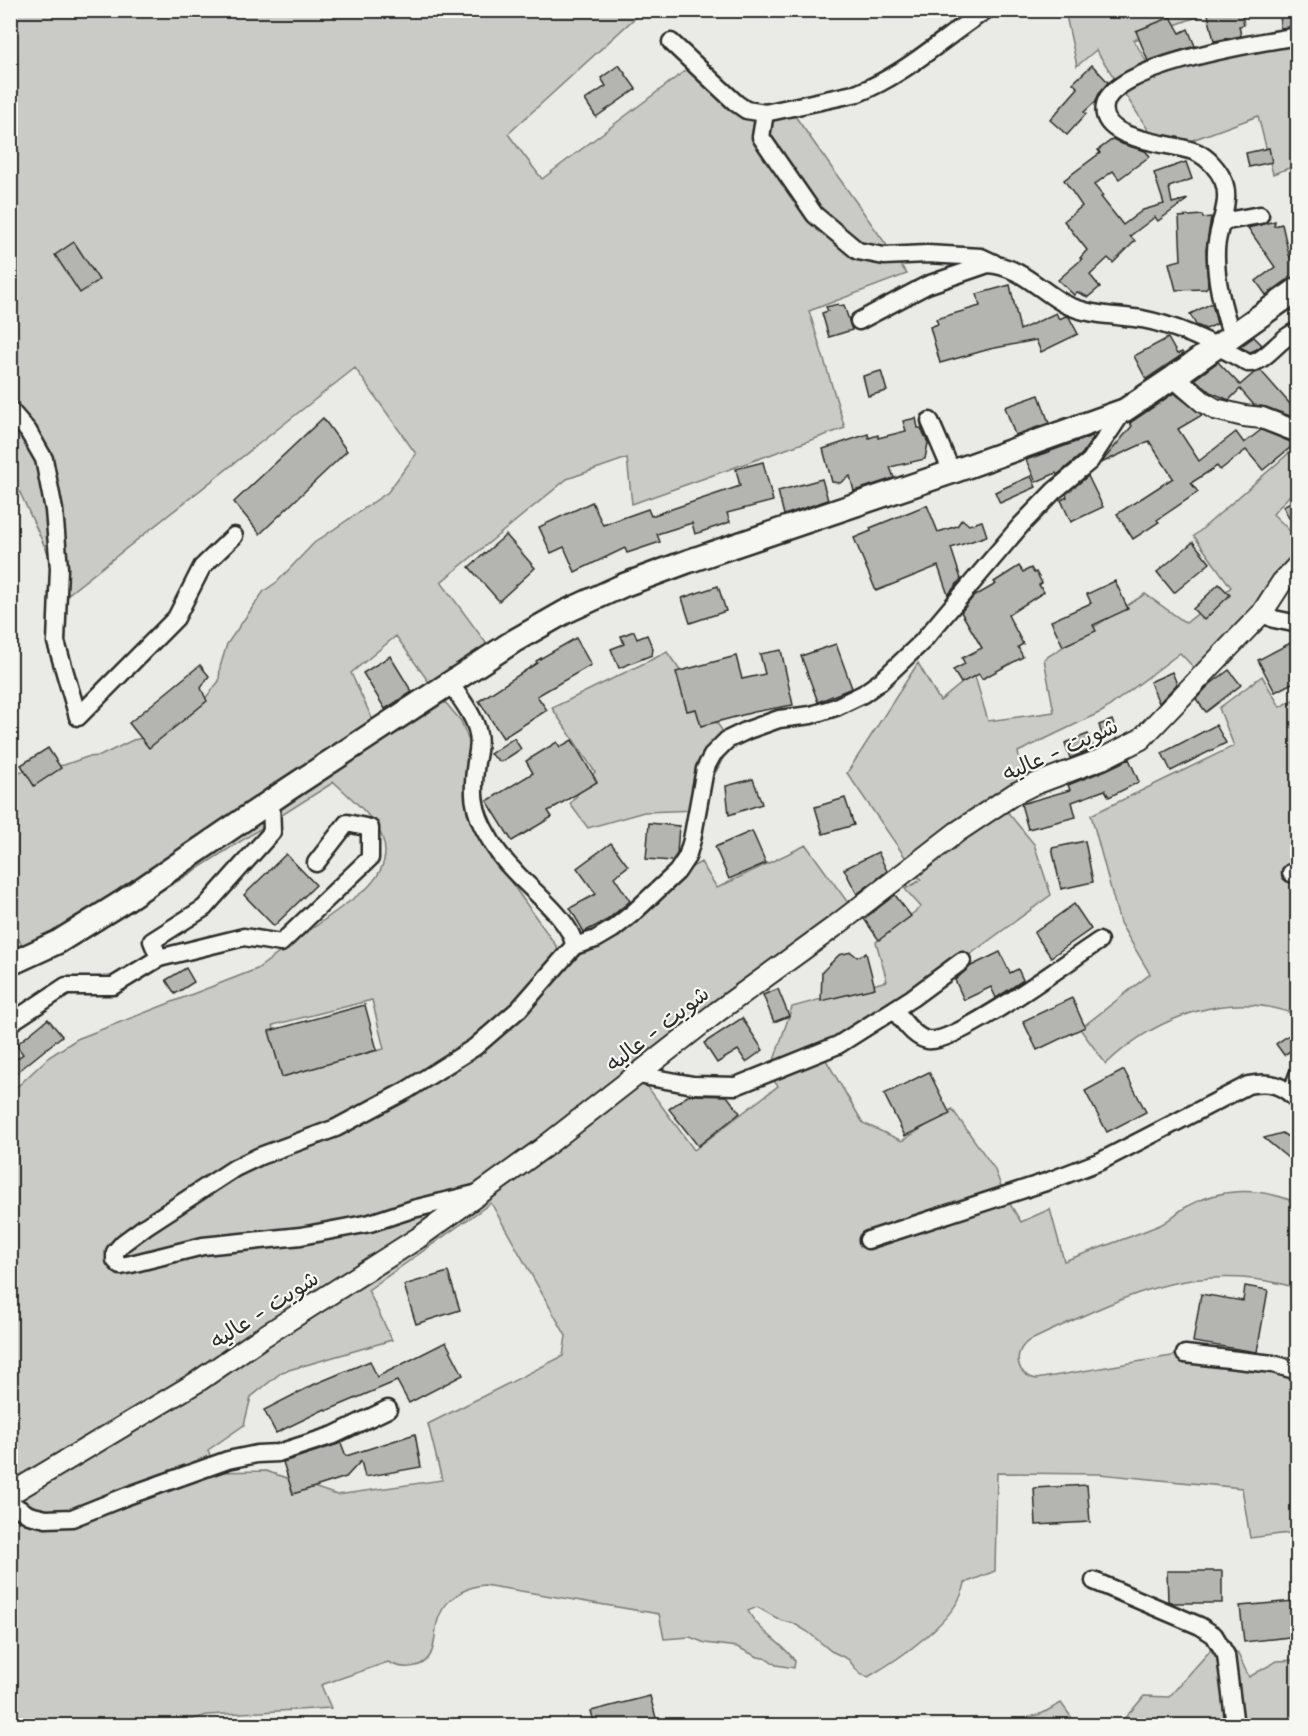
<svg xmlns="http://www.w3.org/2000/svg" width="1308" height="1736" font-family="'Shantell Sans','Playpen Sans Arabic',sans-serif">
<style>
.green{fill:#cacac7;stroke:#7a7a79;stroke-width:1.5;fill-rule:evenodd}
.building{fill:#b4b4b1;stroke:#2b2b2b;stroke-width:1.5}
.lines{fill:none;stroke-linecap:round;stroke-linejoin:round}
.minor-casing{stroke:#2b2b2b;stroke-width:21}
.tertiary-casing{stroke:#2b2b2b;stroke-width:24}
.secondary-casing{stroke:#2b2b2b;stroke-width:27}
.minor{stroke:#f6f6f2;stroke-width:16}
.tertiary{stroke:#f6f6f2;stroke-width:20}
.secondary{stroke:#f6f6f2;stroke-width:22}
.labels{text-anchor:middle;stroke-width:4.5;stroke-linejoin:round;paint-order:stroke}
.street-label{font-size:22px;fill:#2b2b2b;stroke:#f6f6f2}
</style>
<rect width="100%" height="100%" fill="#eaeae6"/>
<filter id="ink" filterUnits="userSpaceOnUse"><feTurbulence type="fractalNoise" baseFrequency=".0167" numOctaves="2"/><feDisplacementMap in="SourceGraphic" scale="12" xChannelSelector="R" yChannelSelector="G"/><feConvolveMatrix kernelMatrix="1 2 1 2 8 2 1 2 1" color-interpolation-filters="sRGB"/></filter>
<g filter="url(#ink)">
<g class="green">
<path d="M11,11H639L638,15L508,134L542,179L694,64L734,102L795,116L907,274L809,311L845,428L632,504L627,458L567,479L441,582L489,647L433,688L396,636L351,673L383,742L445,702L461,721L470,744L486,847L569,964L672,878L701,862L717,888L806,845L854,911L644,1082L694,1150L778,1086L769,1075L792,1007L887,981L876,942L921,907L905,889L921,880L847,773L918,663L940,701L974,673L988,721L1054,712L1044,659L1145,594L1186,623L1231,587L1194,536L1297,446V487L1273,514L1297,538V578L1197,671L1180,653L1103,711L1018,752L1023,778L994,796L1034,844L1051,895L826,1060L863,1123L902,1141L952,1109L994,1168L1005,1196L1021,1222L1050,1209L1064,1261C1096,1249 1128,1238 1160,1225C1169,1221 1177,1212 1186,1207C1221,1187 1261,1187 1297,1203V1288C1193,1257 1119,1299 1027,1342C1012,1355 1017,1375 1036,1379L1201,1351L1297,1366V1532L1250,1538L1242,1488L1099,1474L997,1473L995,1571L965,1583C959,1619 899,1659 868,1677L860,1674L848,1659L831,1651L808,1632L793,1623L782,1621L757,1607L748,1611C759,1632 782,1642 795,1661L794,1668L776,1665L768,1659L758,1657L737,1647L705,1643L690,1637L664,1639L659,1614L484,1585C463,1587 442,1601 437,1623C435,1632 435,1643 432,1651C426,1670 402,1670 388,1662L321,1685L331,1708L207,1715L174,1725H11L10,1087L18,1086L49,1057L77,1039L257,969L365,890C412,845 366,813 334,782L178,881L31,963L11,924V773L64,765L87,757L100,756L133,740L143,738L204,700L219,681L220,667L227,644L264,591L277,582L314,543L388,492L416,454L355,368L67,595L11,473ZM372,1000L384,1049L285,1074L273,1025ZM491,1203L566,1336L563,1356L428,1424L442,1480L337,1495L266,1471L216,1472L208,1450L244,1425L251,1397L282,1372L392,1340L368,1290Z"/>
<path d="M1065,11H1213L1134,40L1153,73L1265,43L1297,44V165L1273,174L1258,116L1162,151L1096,50L1077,66Z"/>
<path d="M667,652L731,743L696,810L644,812L588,828L570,804L595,772L552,708Z"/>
<path d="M1262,676L1280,707L1297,698V1015C1230,989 1156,1016 1106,1064L1080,1029L1150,974L1120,923L1091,815L1234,746L1219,708Z"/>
<path d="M1297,1089V1169L1293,1132Z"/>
<path d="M1216,1644L1237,1652L1249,1677L1277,1661L1297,1660V1725L1117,1726L1134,1708L1144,1696L1169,1697Z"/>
<path d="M1061,1703L1077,1725H1005L1043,1713Z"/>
</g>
<g class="building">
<path d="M1207,10H1241L1244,25L1239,26L1241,36L1214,41Z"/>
<path d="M1281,10H1298V26L1280,28Z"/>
<path d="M1171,17L1180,33L1188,29L1195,46L1148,61L1136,31Z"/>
<path d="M619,65L636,89L596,117L585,100L606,86L601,78Z"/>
<path d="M1092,65L1108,82L1096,101L1084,112L1086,114L1067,135L1050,120L1078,88L1073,83Z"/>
<path d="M1113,139L1122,144L1145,151L1150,156L1119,179L1113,171L1094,185L1103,196L1101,197L1123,225L1143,210L1164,204L1154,173L1186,162L1192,179L1169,187L1172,203L1188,199L1158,221L1155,217L1130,236L1135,241L1113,263L1108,258L1090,275L1100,287L1088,297L1077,292L1074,295L1058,280L1082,259L1080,258L1087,250L1064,221L1082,206L1064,180L1100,153L1098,150Z"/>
<path d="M1269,148L1272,162L1249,167L1246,153Z"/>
<path d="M1202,215L1203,218L1211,217L1206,250L1208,286L1205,289L1176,290L1169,263L1181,260L1179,217Z"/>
<path d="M1275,221L1274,226L1282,224L1289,255L1298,267V276L1290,278L1266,295L1256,281L1275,267L1248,228Z"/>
<path d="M74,242L99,280L80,293L55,255Z"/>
<path d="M1010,285L1020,330L1056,313L1059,319L1066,316L1069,317L1078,334L1041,352L1036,340L990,349L940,363L930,327L938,324L936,319L980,306L977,294Z"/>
<path d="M1212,303L1217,324L1206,329L1196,325L1190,314Z"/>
<path d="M838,304L839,306L844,305L852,330L829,337L822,313L828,311L826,307Z"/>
<path d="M1254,337L1262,345L1255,350L1250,352L1240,347Z"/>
<path d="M1168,338L1177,354L1182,352L1183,354L1146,379L1134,356Z"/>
<path d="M1218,362L1240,385L1254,373L1261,371L1298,413V419L1266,407L1254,405L1240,389L1229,400L1210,392L1195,379Z"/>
<path d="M881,371L887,391L868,396L863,376Z"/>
<path d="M1174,393L1202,415L1178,429L1199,461L1236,432L1244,443L1261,430L1293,443L1291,447L1263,470L1246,450L1220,470L1217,466L1191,483L1198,492L1157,520L1159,522L1133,539L1117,514L1173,478L1149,441L1101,463L1132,426L1130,423Z"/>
<path d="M1039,395L1049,423L1015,435L1005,407Z"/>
<path d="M323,418L347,451L260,534L234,502Z"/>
<path d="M916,418L918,428H921L928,443L925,459L890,467L894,478L854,491L850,476L840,483L832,482L823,449L868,434L869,438L878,435V438L906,431L903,421Z"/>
<path d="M1092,436L1093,438L1082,454L1057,475L1056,473L1036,482L1026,460Z"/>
<path d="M763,462L773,501L727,513L730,522L695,534L692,523L657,534L660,542L627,553L625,548L575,572L564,547L551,553L539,527L592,502L603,525L648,509L651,516L740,486L736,469Z"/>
<path d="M1031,476L1036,487L1000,503L995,492Z"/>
<path d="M1088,476L1103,507L1071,522L1061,500L1067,497L1066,494Z"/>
<path d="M822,479L828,500L784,515L778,491Z"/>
<path d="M1298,498V514L1289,518L1283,506Z"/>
<path d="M927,505L938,532L957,526L962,519L969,525L982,521L987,536L951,548L961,579L948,595L938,566L876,591L854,538L871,531L870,528Z"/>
<path d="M506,535L535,568L499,601L469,567Z"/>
<path d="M1193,542L1210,563L1174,593L1157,572Z"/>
<path d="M1019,566L1023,572L1031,568L1034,573L1036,572L1042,583L1039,585L1044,592L1008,615L1023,644L1018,647L1023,657L982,679L979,674L961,683L953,670L965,664L962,658L982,648L961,612L973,597L996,584L994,582Z"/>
<path d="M1115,581L1128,609L1093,625L1096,631L1063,646L1051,621L1091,603L1087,594Z"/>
<path d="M1219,584L1230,595L1204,620L1193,609Z"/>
<path d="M718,586L726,611L690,623L682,598Z"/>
<path d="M634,631L637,639L647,635L653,649L652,655L619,668L611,649L624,644L621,636Z"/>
<path d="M576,638L591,665L537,696L547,710L503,738L479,701L537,663L536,661Z"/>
<path d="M1298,639V680L1275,692L1258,660Z"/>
<path d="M836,644L852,688L818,702L801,656Z"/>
<path d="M781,650L793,705L754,712L701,726L696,709L687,711L676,672L736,656L742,679L765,674L760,654Z"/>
<path d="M390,656L412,692L385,709L363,673Z"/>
<path d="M200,665L209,676L201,688L207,701L149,748L129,723Z"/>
<path d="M1229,670L1241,685L1206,712L1196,699L1209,685Z"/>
<path d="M1172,672L1177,684L1159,703L1150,682Z"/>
<path d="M1112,720L1117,733L1103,738L1099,725Z"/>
<path d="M1216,725L1226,743L1171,771L1162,753Z"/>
<path d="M1088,734L1094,749L1070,758L1065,743Z"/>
<path d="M514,738L521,749L501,762L490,754Z"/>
<path d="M572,740L597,782L548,811L552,817L512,841L487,801L533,773L526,761L557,742L560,747Z"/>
<path d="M48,748L61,768L34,786L21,765Z"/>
<path d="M1129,759L1139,782L1109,797L1105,790L1072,802L1076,817L1028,829L1021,804L1070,790L1068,785L1106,770Z"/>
<path d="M753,779L762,804L729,815L726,786Z"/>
<path d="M845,798L854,825L823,834L815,807Z"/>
<path d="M649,823L679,826L677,854L672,861L646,859Z"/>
<path d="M752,831L766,863L729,879L715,847Z"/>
<path d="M1085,841L1093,882L1061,889L1052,848Z"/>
<path d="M611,843L628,866L614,877L630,901L607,920L584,932L570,908L596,894L577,868Z"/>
<path d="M878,852L887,871L857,894L844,869Z"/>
<path d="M286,854L316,885L274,926L244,895Z"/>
<path d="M895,895L911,916L879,940L864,919Z"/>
<path d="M1074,904L1091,929L1051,957L1034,933Z"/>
<path d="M851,952L857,957L866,953L875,988L821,1001L822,972L839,955Z"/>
<path d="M1000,952L1010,973L1018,969L1023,980L996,998L991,987L964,1000L955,980L971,966Z"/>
<path d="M186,968L194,982L175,994L166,980Z"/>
<path d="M778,989L789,1016L774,1022L763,995Z"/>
<path d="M1072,998L1085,1027L1037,1050L1023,1021Z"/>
<path d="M365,1005L377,1050L282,1077L269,1031Z"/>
<path d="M742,1018L763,1050L746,1062L738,1050L717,1063L704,1043Z"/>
<path d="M48,1019L62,1036L10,1078V1064L23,1054L16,1045Z"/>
<path d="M1292,1033L1298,1040V1046L1284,1055L1276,1044Z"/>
<path d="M1124,1070L1146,1112L1107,1132L1085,1091Z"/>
<path d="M929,1072L950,1114L905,1136L884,1094Z"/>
<path d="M689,1095L727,1096L740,1113L698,1146L669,1109Z"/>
<path d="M1282,1133L1293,1140L1297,1156L1288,1158L1264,1138Z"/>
<path d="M448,1272L460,1310L416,1324L404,1285Z"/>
<path d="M1245,1286L1268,1290L1257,1352L1193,1342L1201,1294L1243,1301Z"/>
<path d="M446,1342L463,1375L409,1403L397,1381L326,1411L325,1409L276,1433L264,1410L315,1384L370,1361L377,1377Z"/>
<path d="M415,1434L421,1467L365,1477L361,1461L346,1477L293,1494L283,1462L341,1443L346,1456Z"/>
<path d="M1087,1485L1090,1522L1036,1525L1034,1488Z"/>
<path d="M1167,1571H1222V1603H1173L1168,1601Z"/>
<path d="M1294,1601L1298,1636L1244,1642L1240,1606Z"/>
<path d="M650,1696L658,1725H595L591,1711Z"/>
</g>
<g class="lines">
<g class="minor-casing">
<g id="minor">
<path d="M671,42L736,103L746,110L765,113L858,93C906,74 943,38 986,10"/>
<path d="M765,113L761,137L815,215L858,251L884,256L927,254L981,257L994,263"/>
<path d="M1221,222L1260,215"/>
<path d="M859,321L927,285L988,264C1020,266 1039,290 1065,304C1089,316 1116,315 1142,319C1179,326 1215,344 1248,363C1264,365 1280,336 1298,331"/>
<path d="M1232,336C1223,310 1215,279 1216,251C1216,228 1233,202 1223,180C1218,169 1208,158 1198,153C1176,142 1098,143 1105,105C1112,65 1262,42 1298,36"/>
<path d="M10,410L28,431L44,459L54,510L59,568L56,642L78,717L176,618L202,567L234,536"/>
<path d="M930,421L952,472"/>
<path d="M1262,613L1274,619L1298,624"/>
<path d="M450,683C460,698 475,716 478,734C480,743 478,753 476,762C472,791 472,810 488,836C495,849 504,861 515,872C531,890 573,922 574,946L519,1009L475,1047L407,1090L336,1128L260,1156L235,1168L146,1226L123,1243L115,1252V1260L121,1266L131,1264L203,1246L301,1236L370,1223L413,1209L479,1193"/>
<path d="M271,801L272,832L204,908L152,941L159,958L244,937L281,943L370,858V828L347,823L316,863"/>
<path d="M1291,873L1298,874"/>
<path d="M574,946L596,939L613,929L633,913L677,872L687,857L692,840L705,769L713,754L727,740L748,730L779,719L811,715L836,707L863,694L881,681L922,642L1021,525L1054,491L1090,461L1124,410"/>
<path d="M894,1010C903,1020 914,1038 928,1040C956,1045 1071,959 1099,941"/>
<path d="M10,1023L66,986H113L159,958"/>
<path d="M638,1075L693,1085L736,1086L838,1045L912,998L962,961"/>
<path d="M1291,1094L1298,1075"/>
<path d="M868,1240L1049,1181L1101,1161L1248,1085C1270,1081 1282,1084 1298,1101"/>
<path d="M1185,1354L1273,1364L1298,1371"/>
<path d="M10,1503L29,1515L46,1519L72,1518L127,1496L228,1460L257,1454L278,1453L334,1435L388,1409"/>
<path d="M1094,1581L1200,1626L1214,1635L1226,1655L1235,1726"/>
</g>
</g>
<g class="tertiary-casing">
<g id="tertiary">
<path d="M1174,377L1203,402L1215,409L1244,416L1262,418L1298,432"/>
<path d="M10,1494L197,1382L261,1338L418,1238L543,1148L717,1012L834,927L957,832L1014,794L1030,786L1102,759L1141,739L1262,613L1282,582L1298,565"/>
</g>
</g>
<g class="secondary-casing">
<path id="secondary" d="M10,964L58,942L124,901L287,790L450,683L514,641L565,612L624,585L689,561L952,472L1125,410L1174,377L1298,289"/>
</g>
<use href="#minor" class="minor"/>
<use href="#tertiary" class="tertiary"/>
<use href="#secondary" class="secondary"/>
</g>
</g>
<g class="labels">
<g class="street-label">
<text transform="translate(1060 749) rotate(-24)" y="8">شويت - عاليه</text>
<text transform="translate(657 1028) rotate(-38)" y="8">شويت - عاليه</text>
<text transform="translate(264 1309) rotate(-33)" y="8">شويت - عاليه</text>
</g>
</g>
<rect width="1308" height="1736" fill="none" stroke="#f6f6f2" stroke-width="36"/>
<rect x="18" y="18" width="1272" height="1700" fill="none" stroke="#2b2b2b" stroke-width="2" filter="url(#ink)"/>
</svg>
